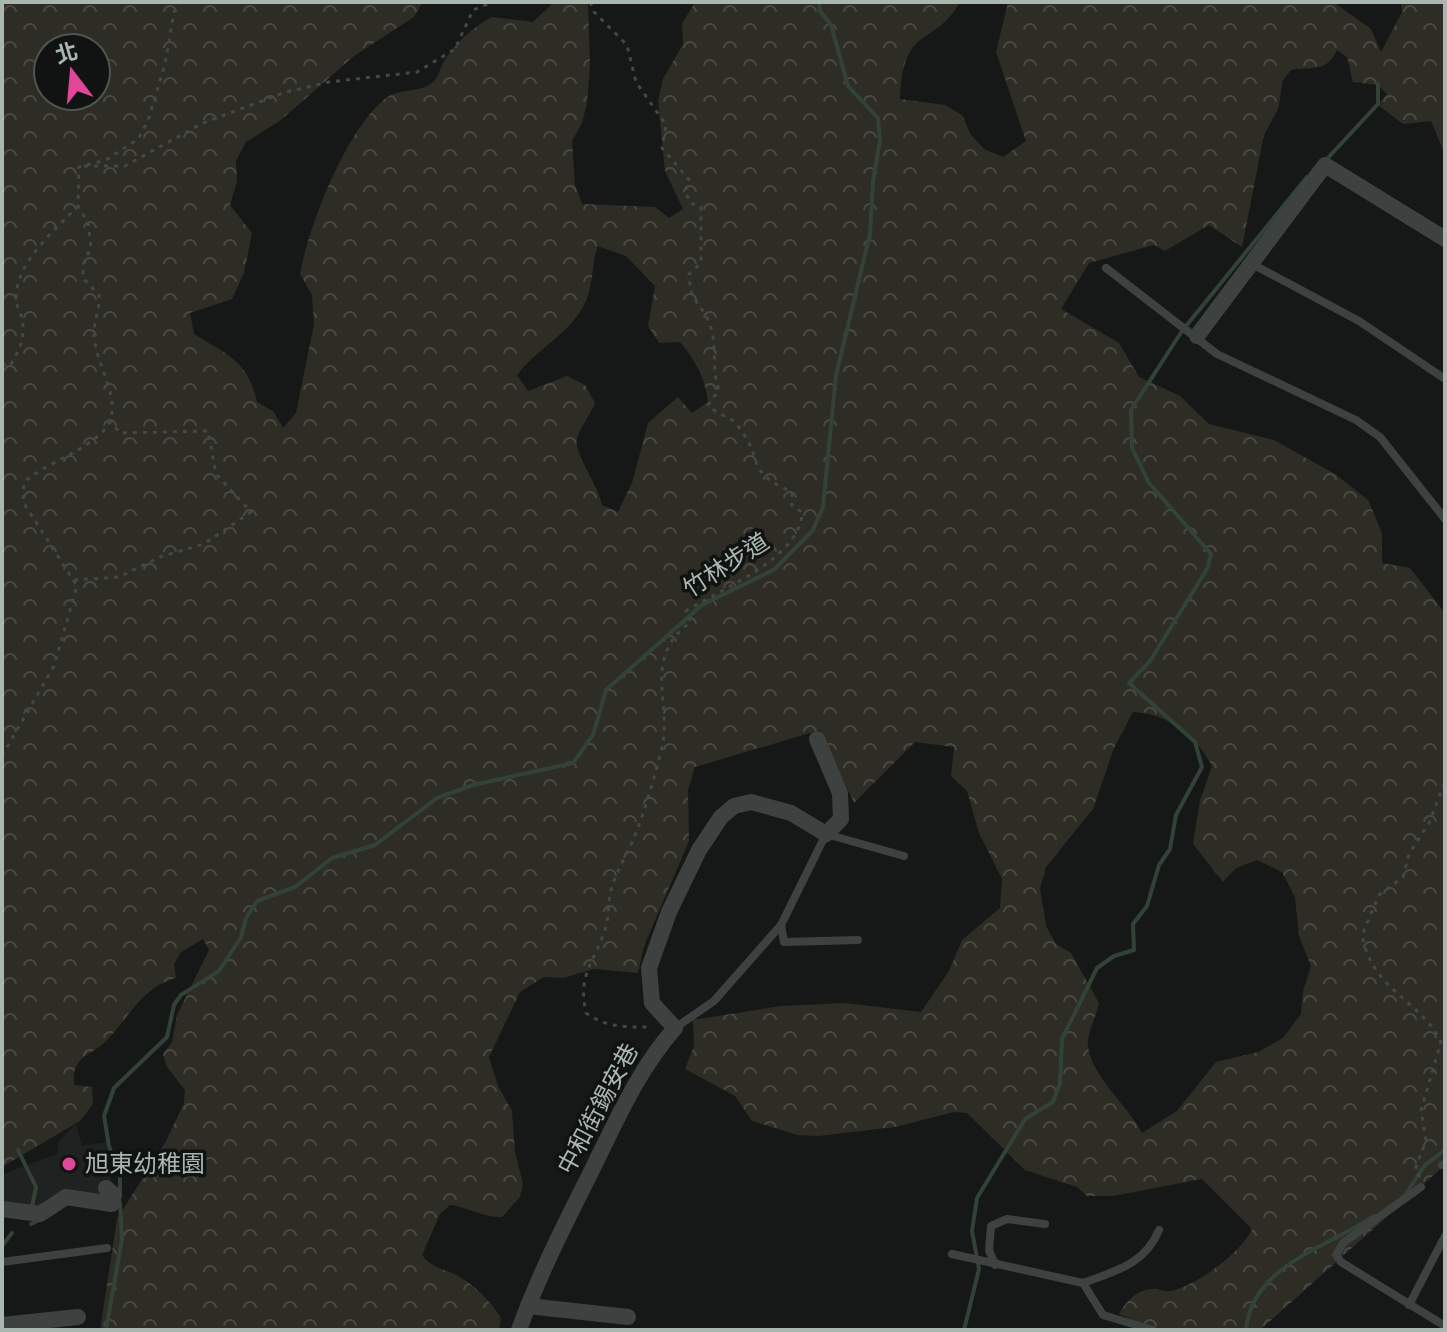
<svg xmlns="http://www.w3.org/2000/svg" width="1447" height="1332" font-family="Karla,'Noto Sans TC',sans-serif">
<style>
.built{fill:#202221}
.forest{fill:url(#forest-crowns);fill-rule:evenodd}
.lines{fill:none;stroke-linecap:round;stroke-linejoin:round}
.stream{stroke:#334237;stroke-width:4}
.path{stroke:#424945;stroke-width:3;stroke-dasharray:4 6;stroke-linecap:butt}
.lane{stroke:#3d4240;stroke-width:8}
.street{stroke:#3d4240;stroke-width:16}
.poi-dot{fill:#e04799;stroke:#111313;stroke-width:3}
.labels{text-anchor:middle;stroke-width:7;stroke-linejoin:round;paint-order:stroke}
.street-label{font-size:24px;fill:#aab7b0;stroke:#111313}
.poi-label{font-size:24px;fill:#aab7b0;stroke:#111313;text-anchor:start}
</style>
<defs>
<pattern id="forest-crowns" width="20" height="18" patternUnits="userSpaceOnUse" patternTransform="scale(2)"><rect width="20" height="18" fill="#2d2c25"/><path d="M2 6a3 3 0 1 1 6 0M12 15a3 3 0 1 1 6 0" fill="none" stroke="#494842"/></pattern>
</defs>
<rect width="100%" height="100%" fill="#161818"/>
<path class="built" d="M76,1124L82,1146L107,1142L113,1200L68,1194L42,1211L2,1212L3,1174L57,1154L59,1141Z"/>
<path class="forest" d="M2,2H423L414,17L354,56L281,120L246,142L236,161L237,181L230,205L252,233L244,273L232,299L190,313L194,334C227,355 248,360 257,402L274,412L283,428L296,413L314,324L312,295L300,274C309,225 346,130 385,99C399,87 423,94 435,80C439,75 440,68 443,63C455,43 472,28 492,17L533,22L554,2H588L590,66L587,103L582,123L572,141L575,185L582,204L655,207L669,218L683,209L665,171L658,101L663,79L683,44L682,24L695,2H960C934,48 903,23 900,99L945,105L962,115L971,135L984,149L1003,157L1026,141L996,52L1008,2H1333L1371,29L1381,52L1402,12L1401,2H1445V155L1431,121L1403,124L1378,105L1387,94L1378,85L1353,82L1347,57L1337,50C1327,73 1312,66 1291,70L1283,80L1278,109L1264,135L1242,247L1209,225L1165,251L1154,245L1089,263L1061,309L1119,343L1139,377L1180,396L1209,424L1274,440L1335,474L1368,500L1382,533V563L1410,568L1445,613V1165L1260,1330H1158L1119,1314C1126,1302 1136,1290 1152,1289C1158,1289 1164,1292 1170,1291C1195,1287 1242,1252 1252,1229L1202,1179L1113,1196H1087L1077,1187L1025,1170L967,1113L954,1112L895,1127L818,1136L797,1135L752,1121L735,1096L685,1069L694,1046L693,1020L781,1006L845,1003L921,1012L949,971L962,940L1000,908L1002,879L979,833L967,791L951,776L954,747L915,742L854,803L820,730L695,767L688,790L689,841L644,946L638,973L594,969L563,978L544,977L520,992L489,1057L498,1086L512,1111L515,1152L523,1184L520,1197L502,1217C483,1218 469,1207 450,1205L440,1214L422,1255C433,1270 445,1268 460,1277C477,1287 491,1302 501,1318L499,1330H100L117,1219L165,1143L184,1103L185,1090L167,1067L163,1054L172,1042L177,1015L209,950L203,939L181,952L174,964L176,978C140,988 129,1019 104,1043C95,1052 81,1055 76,1067C73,1072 74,1080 74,1085L92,1087L93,1104L80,1121L2,1167ZM48,48H96V96H48ZM598,246L626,256L655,286L648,326L659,343L680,342C696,361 705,378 708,402L692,413L678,397L648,423L632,483L618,512L602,505C599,487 573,452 577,438C580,427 591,414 595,403L585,385L567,376L528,391L517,375C537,348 571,334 586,301C594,283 591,264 598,246ZM1133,712C1167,713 1197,736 1212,766L1200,801L1193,844L1223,882L1236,868L1257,860L1282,872L1295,897L1299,936L1311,966L1303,991L1301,1014L1283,1038L1258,1052L1216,1062L1177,1111L1142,1133C1129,1107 1091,1076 1088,1046C1086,1035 1097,1015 1099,1003L1071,953L1056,944L1046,926L1040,888L1046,867L1093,809L1114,748Z"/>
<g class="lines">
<g class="stream">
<path d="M1325,161L1378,104V84"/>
<path d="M18,1150L36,1187L32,1207"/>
<path d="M120,1194V1177L109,1146L104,1116L114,1088L167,1037L174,1005L181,995L219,971L241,937L246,918L257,901L295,887L332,858L375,845L437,798L473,785L573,763L593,735L606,690L702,605L775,569L813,530L823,507L836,375L870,234L873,182L880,140L878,118L848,86L831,25L820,11L819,2"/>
<path d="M1405,1195L1425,1165L1445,1150"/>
<path d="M31,1224L41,1219"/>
<path d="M2,1246L12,1233"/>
<path d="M106,1330L122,1239L120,1203"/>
<path d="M964,1330L979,1269L972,1231L977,1198L1025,1119L1053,1102L1060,1083L1062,1039L1097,968L1114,956L1134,950L1133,924L1147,906L1159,865L1170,849L1176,815L1202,767L1195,742L1129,683L1150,661L1207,569L1211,554L1149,483L1132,448L1131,410L1182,331L1307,177"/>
<path d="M1246,1330C1252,1265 1327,1248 1374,1216"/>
</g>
<g class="path">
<path d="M590,2L594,12L627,45L636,82L666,125L662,148L690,181L685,191L690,203L701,207V263L689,274C691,305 696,296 708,320C719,341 710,369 719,390L708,405C717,415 729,415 738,426C766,461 742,470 792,492V506L802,512C801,558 721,589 686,611L691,622C640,659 674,703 661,752C653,782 645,811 633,840C626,856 615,874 611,890C608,902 609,915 606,927C595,962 577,973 586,1013C607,1028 626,1027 652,1027"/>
<path d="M84,166H125L203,123L286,92L329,82L417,72L455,49L473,10L493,2"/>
<path d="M2,364L10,366C19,351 26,337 22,319C21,313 17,307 16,301C14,264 54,231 77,207"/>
<path d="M74,580L119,577L160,557L204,544L251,512L216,474L208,431L120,433L108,419"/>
<path d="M2,756L54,666L77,586L23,502L24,482C47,463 76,455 98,436C133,408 92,365 94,331C95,318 100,308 99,295L83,278V265L91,247L88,223L78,206L79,167L106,160L138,139L148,121L165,64L174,12L180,2"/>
<path d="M1420,1177L1415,1170L1426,1140L1421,1110L1441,1042C1421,1000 1372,991 1362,935L1379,895L1403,877L1409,854L1429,823L1445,782"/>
</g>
<g class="lane">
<path d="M1252,264L1359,321L1445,379"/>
<path d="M1106,268L1217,354L1356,420L1380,437L1445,519"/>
<path d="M781,925L784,942L858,940"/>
<path d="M675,1028L714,1001L781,925L826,834L904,856"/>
<path d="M1442,1165L1445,1164"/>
<path d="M1421,1187L1343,1243L1336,1255L1341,1262L1445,1326"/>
<path d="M952,1254L1083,1283"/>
<path d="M2,1262L107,1248"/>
<path d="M995,1265L989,1250L991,1226L1007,1219L1045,1224"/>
<path d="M1409,1305L1445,1236"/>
<path d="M1153,1330L1103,1315L1083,1283C1116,1271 1145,1264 1159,1230"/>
</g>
<g class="street">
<path d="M1197,336L1325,165L1445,239"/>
<path d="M2,1209L40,1214L66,1197L112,1204L114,1195L106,1188"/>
<path d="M528,1306L628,1317"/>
<path d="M2,1325L78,1317"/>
<path d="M519,1330C539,1274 567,1220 594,1166C618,1117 639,1069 675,1028L652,1003L649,968L669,912L699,850L721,817L734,806L751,802L791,813L826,834L841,819L840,793L817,739"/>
</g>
</g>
<circle class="poi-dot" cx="69" cy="1164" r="8"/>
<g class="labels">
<g class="street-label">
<text transform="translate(726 565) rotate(-33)" y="8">竹林步道</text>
<text transform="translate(598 1109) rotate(-62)" y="8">中和街錫安巷</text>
</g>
<g class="poi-label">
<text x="85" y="1172">旭東幼稚園</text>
</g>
</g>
<rect width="1447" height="1332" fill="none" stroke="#aab7b0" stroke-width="8"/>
<g transform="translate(72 72) rotate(344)"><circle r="38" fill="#111313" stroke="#4e5552" stroke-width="2"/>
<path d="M0-6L14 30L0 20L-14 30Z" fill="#e04799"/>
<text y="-12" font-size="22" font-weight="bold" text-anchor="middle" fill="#aab7b0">北</text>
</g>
</svg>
